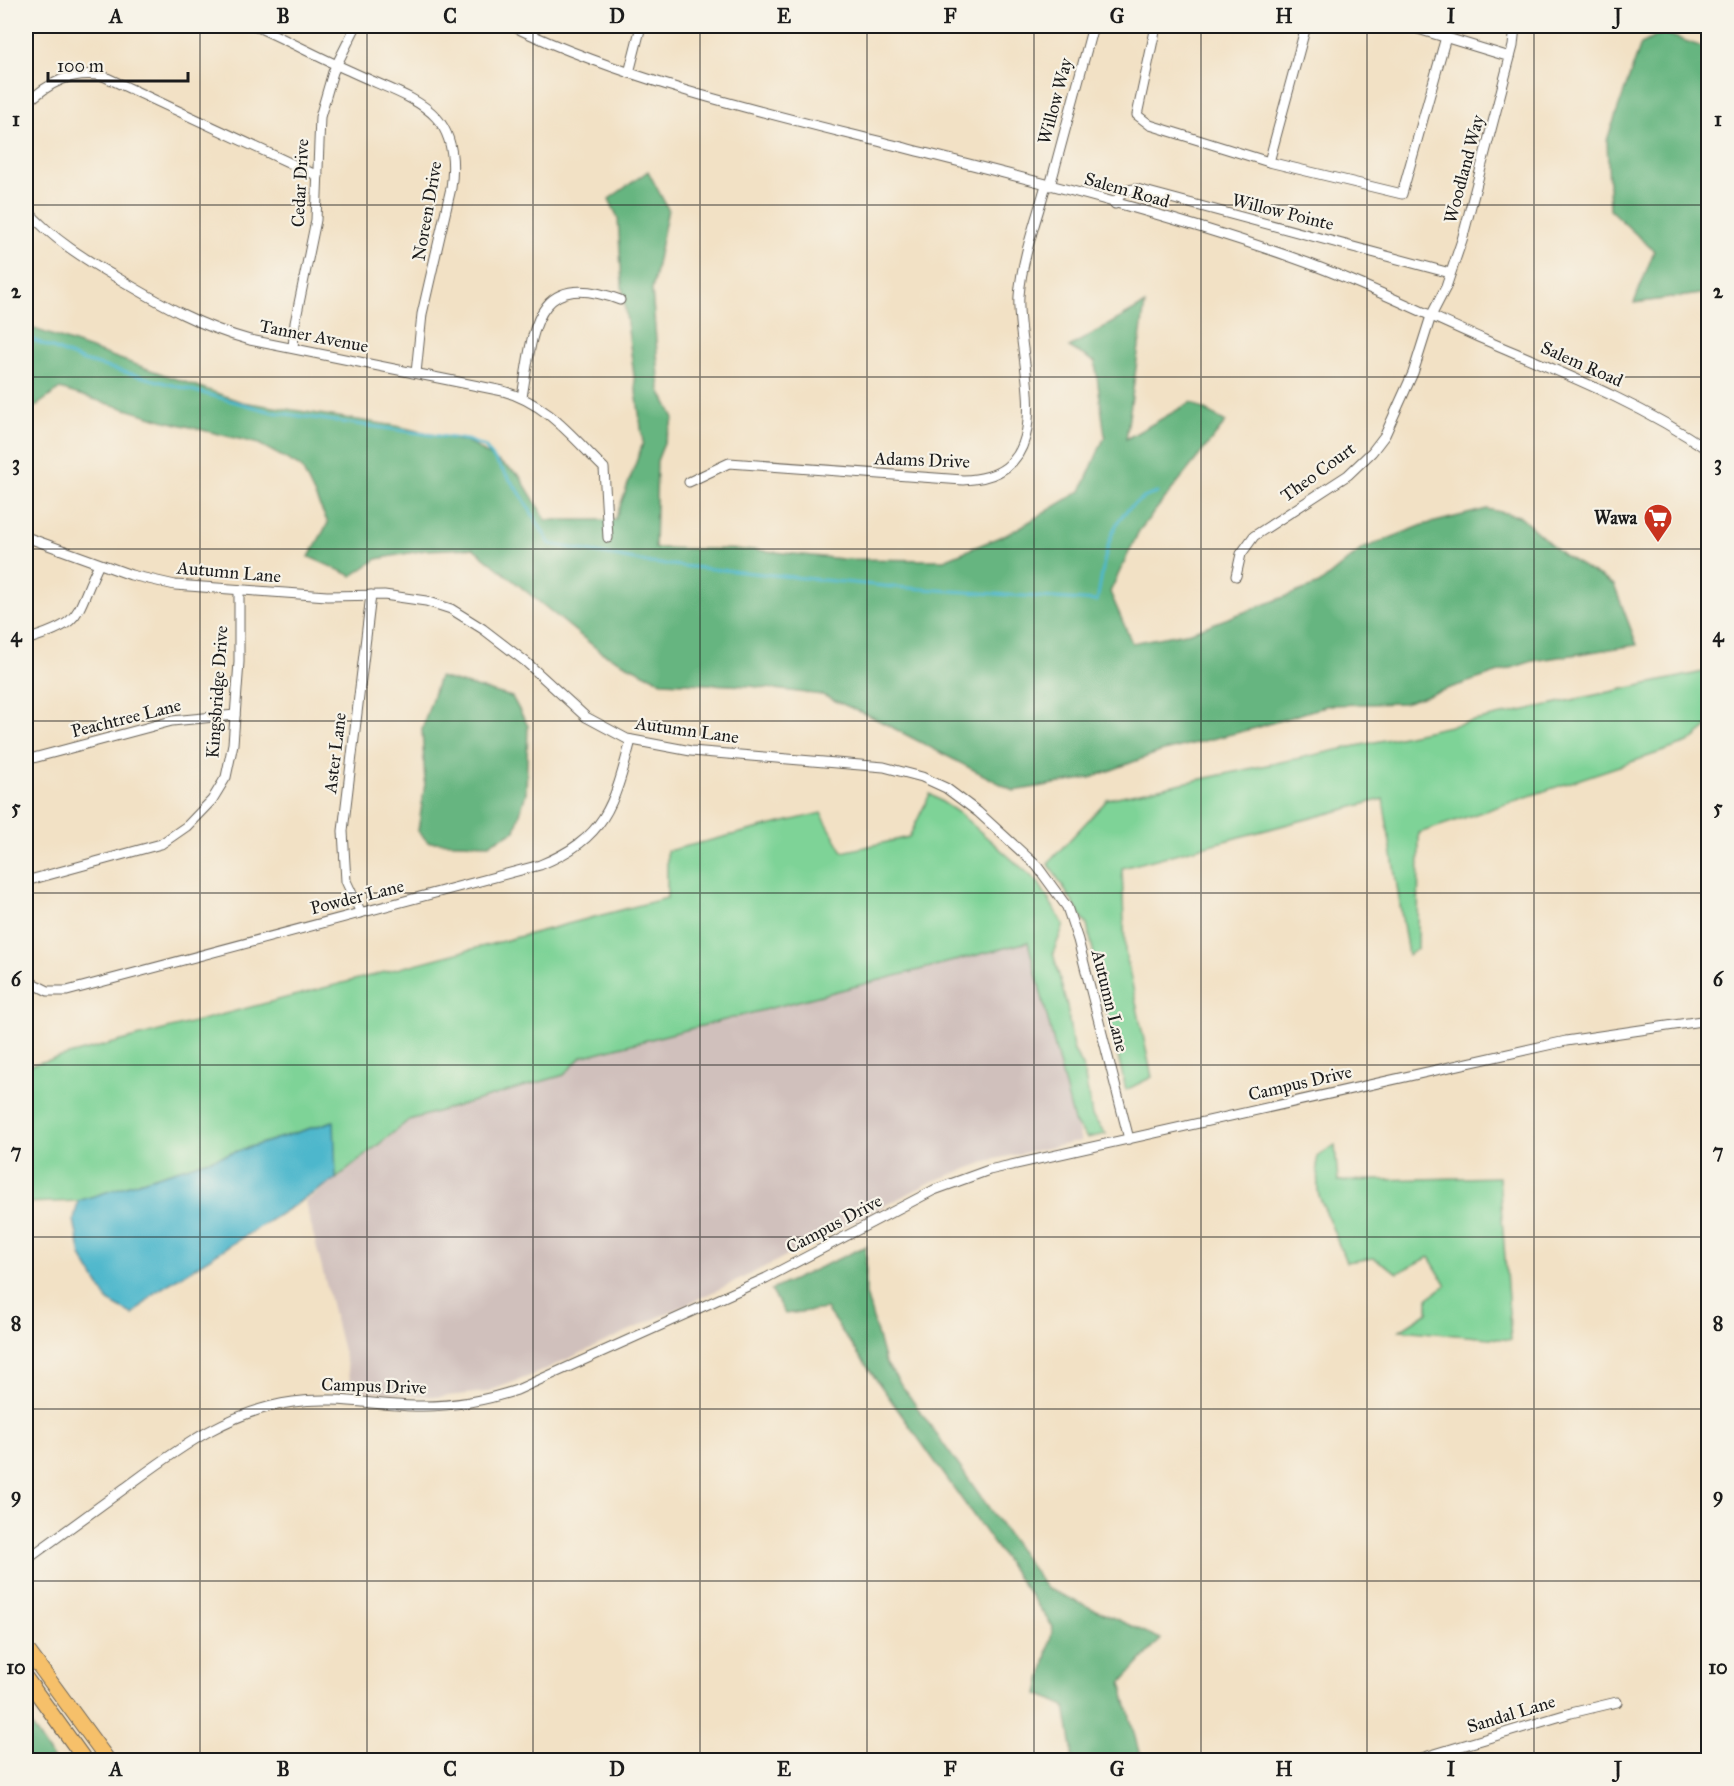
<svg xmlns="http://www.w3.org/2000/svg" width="1734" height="1786" font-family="'IM FELL Great Primer',serif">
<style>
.industrial{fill:#d0c0bc}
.green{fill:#7ed397;stroke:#4d785a;stroke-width:1.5}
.forest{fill:#66b580;stroke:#41684e;stroke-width:1.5}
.water{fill:#4eb7cc;stroke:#356a74;stroke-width:1.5}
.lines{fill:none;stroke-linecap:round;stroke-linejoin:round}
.stream{stroke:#4eb7cc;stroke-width:3}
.minor-casing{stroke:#676157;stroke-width:11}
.highway-casing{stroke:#676157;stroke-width:16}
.minor{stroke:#fff;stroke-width:9}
.highway{stroke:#f6c06b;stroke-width:14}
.grid{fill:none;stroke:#1c1c1c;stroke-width:1.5;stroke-opacity:0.55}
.labels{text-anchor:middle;stroke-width:4.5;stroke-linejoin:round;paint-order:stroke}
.street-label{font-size:18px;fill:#1c1c1c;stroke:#f7f3e8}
.poi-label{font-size:18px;font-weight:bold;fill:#1c1c1c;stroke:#f7f3e8;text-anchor:end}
.neatline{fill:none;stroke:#1c1c1c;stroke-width:2}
.grid-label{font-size:20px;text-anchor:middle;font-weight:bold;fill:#1c1c1c}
</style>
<rect width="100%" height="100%" fill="#f7f3e8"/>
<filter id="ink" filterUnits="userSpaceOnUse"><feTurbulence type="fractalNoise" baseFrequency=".0167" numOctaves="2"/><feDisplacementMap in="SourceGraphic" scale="12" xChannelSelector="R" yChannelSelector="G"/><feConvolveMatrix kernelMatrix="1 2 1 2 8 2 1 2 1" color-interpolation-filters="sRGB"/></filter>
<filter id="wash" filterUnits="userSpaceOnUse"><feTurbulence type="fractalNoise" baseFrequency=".008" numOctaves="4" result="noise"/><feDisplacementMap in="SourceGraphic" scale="24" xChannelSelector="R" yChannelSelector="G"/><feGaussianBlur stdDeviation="1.35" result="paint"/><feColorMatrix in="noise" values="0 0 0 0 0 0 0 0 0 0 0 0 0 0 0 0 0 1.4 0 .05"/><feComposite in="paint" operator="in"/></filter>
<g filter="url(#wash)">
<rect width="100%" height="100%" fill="#f2e1c5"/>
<path class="industrial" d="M1028,942L1081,1141L995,1159L933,1181L739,1280L533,1375L486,1392L438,1397L353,1390L305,1202L336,1179L334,1121Z"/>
<g class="green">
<path d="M1708,671V727L1688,743L1419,833L1418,948L1408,955L1383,799L1122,868L1125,951L1152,1077L1126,1090L1087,925L1048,863L1108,799Z"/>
<path d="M930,794L959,813L1038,882L1064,925L1053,953L1067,1006L1073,1049L1083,1066L1092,1116L1106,1134L1087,1138L1074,1122L1028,942L581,1057L564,1075L409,1120L336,1179L333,1121L78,1201L26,1203V1066L667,898V851L821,813L843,852L909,837Z"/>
<path d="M1335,1145L1338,1181L1499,1177L1511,1340L1400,1330L1428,1312V1298L1446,1285L1429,1257L1398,1273L1374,1258L1346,1262L1318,1193L1317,1157Z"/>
</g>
<g class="forest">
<path d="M1663,33L1708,49V293L1634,303L1654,251L1610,210L1607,140L1641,44Z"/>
<path d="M648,171L668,209L652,290L660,390L674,418L657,461L655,548L756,550L842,559L944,560L1012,532L1081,491L1105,436L1095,362L1069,347L1145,304L1126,439L1191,402L1226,422L1139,531L1110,592L1132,643L1191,632L1319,584L1362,549L1423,525L1487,509L1519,516L1563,555L1614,585L1637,645L1533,661L1404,703L1329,705L1256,728L1160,752L1090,778L1014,791L872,717L822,695L750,686L662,682L601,652L473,548L425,550L377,559L352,576L309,557L328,523L301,467L259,444L162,420L60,389L26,413V326L242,402L396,426L470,443L519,475L546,520H615L643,443L622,285L618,218L609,199Z"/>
<path d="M439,677L512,697L528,726L526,793L515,831L489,844L428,842L418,831L425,783L422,729Z"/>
<path d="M866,1246V1294L885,1362L1046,1588L1161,1639L1121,1683L1141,1760H1072V1748L1065,1706L1038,1694L1053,1627L826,1309L785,1314L771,1290Z"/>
<path d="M26,1717L54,1760H26Z"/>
</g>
<path class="water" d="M334,1121L336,1179L154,1293L133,1315L108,1301L81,1256L74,1220L78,1201Z"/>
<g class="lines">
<path class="stream" d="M26,337L84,361L272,412L467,440L485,447L520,493L550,544L651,563L894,587L1097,601C1106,558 1106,507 1157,493"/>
</g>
</g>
<g filter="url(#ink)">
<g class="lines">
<g class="minor-casing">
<g id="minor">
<path d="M255,26C287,40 318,57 350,71C411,100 463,106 451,188L422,314L416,373"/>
<path d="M512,26C637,85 775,115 909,149C1036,181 1166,213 1291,257C1357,280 1421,312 1485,340C1562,373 1640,403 1708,450"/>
<path d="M1156,26L1137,115L1150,125L1269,162L1402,194L1446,37"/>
<path d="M1408,26L1510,57"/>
<path d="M629,73L641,26"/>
<path d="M26,104C48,83 72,70 103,76L318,176"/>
<path d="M1269,162L1306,26"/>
<path d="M1050,186L1093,26"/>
<path d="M1115,204C1121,192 1124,189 1137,189L1450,273"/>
<path d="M26,209C52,239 86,260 121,280C163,305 202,327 250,340L503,391C548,404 572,437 604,468L608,538"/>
<path d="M293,348L295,323L316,220L320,117L333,72L356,26"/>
<path d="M522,397C533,332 533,267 620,300"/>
<path d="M689,482L729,463L963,480C1067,477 1015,357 1019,296C1022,258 1036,221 1046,185"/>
<path d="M26,537L131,575L175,585L327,596L384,595L426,601L451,609L483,629L526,662L586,717L627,739L691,751L884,767L922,777L946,788L978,812L1037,866L1067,907L1078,940L1129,1139"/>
<path d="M1236,576L1241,554L1254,536L1348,475L1372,452L1385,435L1413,373L1431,316L1446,287L1462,240L1513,46L1515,26"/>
<path d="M26,640C86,622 74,615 99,564"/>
<path d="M26,760L172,721L235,715"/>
<path d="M26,881L161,844L187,826L212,800L226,777L233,744L239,662V591"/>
<path d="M361,913L346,881L343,831L371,595"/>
<path d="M26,980L48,991H67L540,865C606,838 614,805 631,740"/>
<path d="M26,1560C59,1536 92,1512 125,1488C177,1450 227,1411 293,1402C334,1396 374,1405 415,1406C450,1407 484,1401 517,1390L766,1278L934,1190L989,1170L1566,1041L1708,1020"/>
<path d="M1415,1760L1571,1713L1617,1702"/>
</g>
</g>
<g class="highway-casing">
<g id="highway">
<path d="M26,1648L108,1760"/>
<path d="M26,1678L85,1760"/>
</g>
</g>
<use href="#minor" class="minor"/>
<use href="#highway" class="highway"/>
</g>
</g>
<path class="grid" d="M200,26V1760M367,26V1760M533,26V1760M700,26V1760M867,26V1760M1034,26V1760M1201,26V1760M1367,26V1760M1534,26V1760M26,205H1708M26,377H1708M26,549H1708M26,721H1708M26,893H1708M26,1065H1708M26,1237H1708M26,1409H1708M26,1581H1708"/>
<defs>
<g id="supermarket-pin" transform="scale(1.5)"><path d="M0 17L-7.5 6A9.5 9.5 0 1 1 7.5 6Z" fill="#c8321e" stroke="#f7f3e8"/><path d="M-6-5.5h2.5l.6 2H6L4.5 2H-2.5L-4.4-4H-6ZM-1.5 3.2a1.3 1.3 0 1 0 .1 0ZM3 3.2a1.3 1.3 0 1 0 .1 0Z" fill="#fff"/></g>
</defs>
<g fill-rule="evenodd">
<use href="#supermarket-pin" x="1658" y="518"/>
</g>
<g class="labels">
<g class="street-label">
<text transform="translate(1055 101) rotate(-75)" y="6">Willow Way</text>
<text transform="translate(1464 169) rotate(-75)" y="6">Woodland Way</text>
<text transform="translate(300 183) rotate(-87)" y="6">Cedar Drive</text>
<text transform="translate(1127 190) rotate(16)" y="6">Salem Road</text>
<text transform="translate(427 211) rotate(-80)" y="6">Noreen Drive</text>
<text transform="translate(1283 212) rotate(14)" y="6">Willow Pointe</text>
<text transform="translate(314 336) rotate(11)" y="6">Tanner Avenue</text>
<text transform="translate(1582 364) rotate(24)" y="6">Salem Road</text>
<text transform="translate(922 460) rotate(2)" y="6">Adams Drive</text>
<text transform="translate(1318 472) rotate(-36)" y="6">Theo Court</text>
<text transform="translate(229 572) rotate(5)" y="6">Autumn Lane</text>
<text transform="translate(217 692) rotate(-86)" y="6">Kingsbridge Drive</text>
<text transform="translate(126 718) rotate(-14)" y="6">Peachtree Lane</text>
<text transform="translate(687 730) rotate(8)" y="6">Autumn Lane</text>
<text transform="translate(335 753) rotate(-83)" y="6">Aster Lane</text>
<text transform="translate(357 897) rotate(-14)" y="6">Powder Lane</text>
<text transform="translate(1110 1001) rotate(76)" y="6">Autumn Lane</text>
<text transform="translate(1300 1083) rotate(-13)" y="6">Campus Drive</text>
<text transform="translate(834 1224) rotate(-28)" y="6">Campus Drive</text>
<text transform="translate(374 1386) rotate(2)" y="6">Campus Drive</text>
<text transform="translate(1511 1714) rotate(-17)" y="6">Sandal Lane</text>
</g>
<g class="poi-label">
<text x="1637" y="524">Wawa</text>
</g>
</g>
<rect width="1734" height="1786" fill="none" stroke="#f7f3e8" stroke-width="66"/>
<path d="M48 72v9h140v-9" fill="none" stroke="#1c1c1c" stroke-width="3"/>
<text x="57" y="72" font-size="18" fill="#1c1c1c" stroke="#f7f3e8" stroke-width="4.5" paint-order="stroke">100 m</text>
<rect x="33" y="33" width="1668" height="1720" class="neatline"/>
<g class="grid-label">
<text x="116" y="23">A</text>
<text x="283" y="23">B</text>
<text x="450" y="23">C</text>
<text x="617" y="23">D</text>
<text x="784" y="23">E</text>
<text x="950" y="23">F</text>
<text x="1117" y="23">G</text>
<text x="1284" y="23">H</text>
<text x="1451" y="23">I</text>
<text x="1618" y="23">J</text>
<text x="16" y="126">1</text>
<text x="1718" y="126">1</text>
<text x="16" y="298">2</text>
<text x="1718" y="298">2</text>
<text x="16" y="470">3</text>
<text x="1718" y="470">3</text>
<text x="16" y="642">4</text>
<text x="1718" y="642">4</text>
<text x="16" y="814">5</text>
<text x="1718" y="814">5</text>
<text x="16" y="986">6</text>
<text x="1718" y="986">6</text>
<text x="16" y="1158">7</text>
<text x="1718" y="1158">7</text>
<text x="16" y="1330">8</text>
<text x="1718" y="1330">8</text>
<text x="16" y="1502">9</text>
<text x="1718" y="1502">9</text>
<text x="16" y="1674">10</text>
<text x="1718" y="1674">10</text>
<text x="116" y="1776">A</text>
<text x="283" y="1776">B</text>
<text x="450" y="1776">C</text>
<text x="617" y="1776">D</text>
<text x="784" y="1776">E</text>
<text x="950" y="1776">F</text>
<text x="1117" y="1776">G</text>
<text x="1284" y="1776">H</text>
<text x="1451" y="1776">I</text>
<text x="1618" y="1776">J</text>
</g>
</svg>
